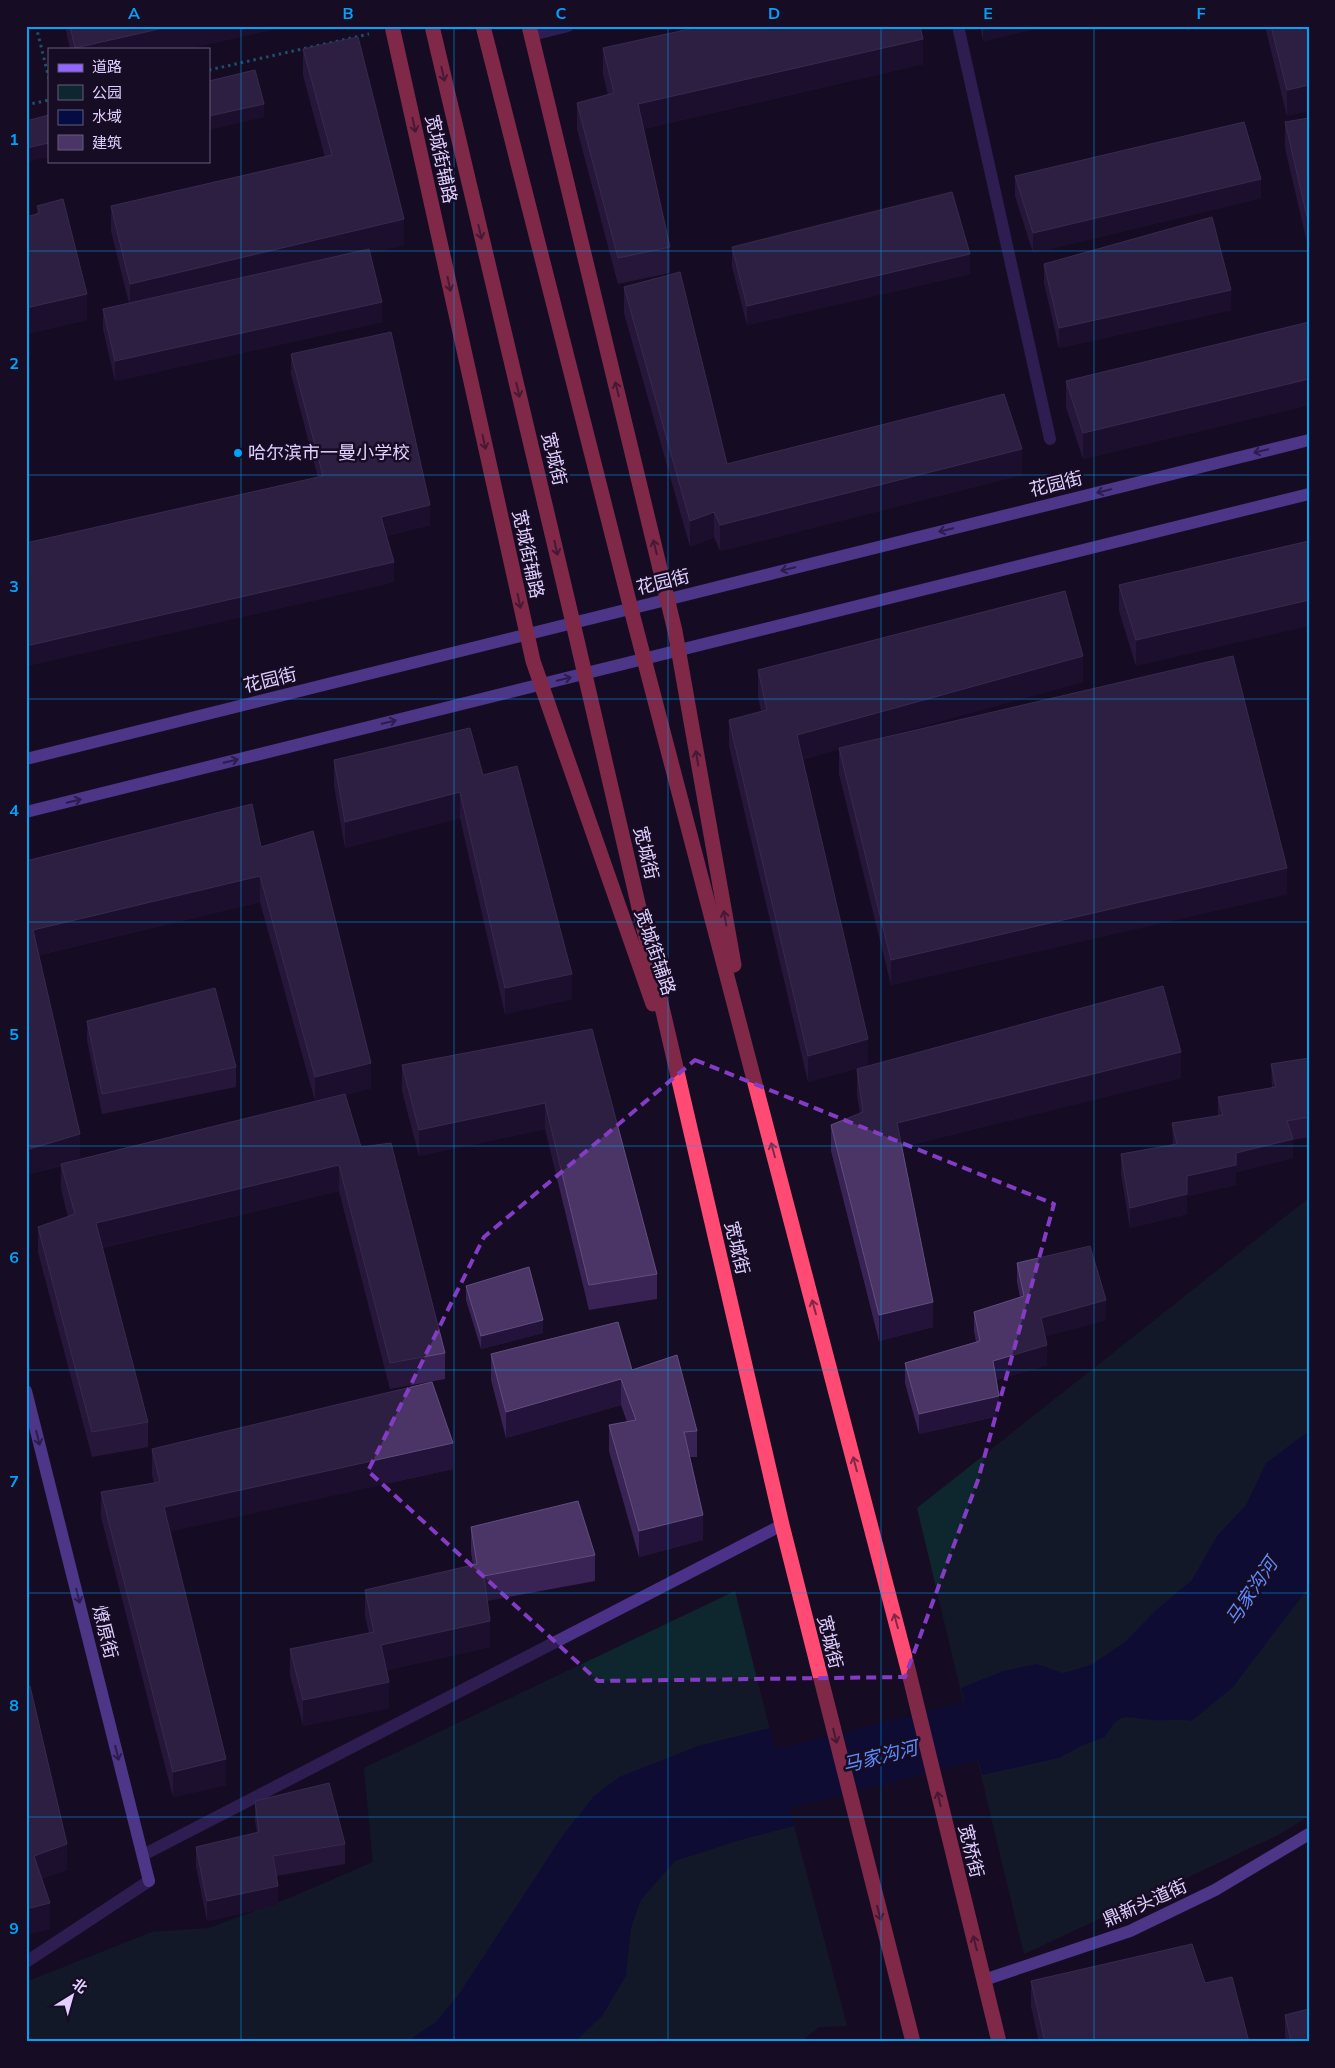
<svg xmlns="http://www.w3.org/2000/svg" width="1335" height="2068" font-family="Mulish,'Noto Sans SC',sans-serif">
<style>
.green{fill:#0e272e}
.water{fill:#050c44}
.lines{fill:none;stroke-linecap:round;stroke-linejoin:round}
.river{stroke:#050c44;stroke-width:60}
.path{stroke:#22a1bf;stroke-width:3;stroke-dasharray:2.5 4;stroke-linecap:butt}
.street{stroke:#4b3288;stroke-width:12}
.secondary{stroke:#9066ff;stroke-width:12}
.highway{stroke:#ff4a73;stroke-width:15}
.wall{fill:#392354;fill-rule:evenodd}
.shaded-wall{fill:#231239}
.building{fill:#4b3566;stroke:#624e7e}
.oneway{stroke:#7f2848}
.oneway2{stroke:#47307c}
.marked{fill:none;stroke:#853cc5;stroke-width:4;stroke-dasharray:10 6;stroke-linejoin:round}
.grid{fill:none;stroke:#00a2fa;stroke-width:1;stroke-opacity:0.55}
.poi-dot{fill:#00a2fa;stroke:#160c24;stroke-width:2}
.labels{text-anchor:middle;stroke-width:5;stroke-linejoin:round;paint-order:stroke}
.street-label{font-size:18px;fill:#e0cfff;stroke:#160c24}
.poi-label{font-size:18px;fill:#e0cfff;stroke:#160c24;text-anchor:start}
.water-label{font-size:19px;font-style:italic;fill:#5d8bff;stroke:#160c24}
.neatline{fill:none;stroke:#00a2fa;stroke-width:2}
.grid-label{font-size:16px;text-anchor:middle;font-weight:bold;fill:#00a2fa}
</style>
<rect width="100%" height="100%" fill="#160c24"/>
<g class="green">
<path d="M1309,1198V1816L1278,1835L1024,1954L917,1508Z"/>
<path d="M735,1591L794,1826L847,2026L819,2027L800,2042H26V1982L152,1932L209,1928L292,1897L373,1862L364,1768Z"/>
</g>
<g class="water">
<path d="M1309,1431V1587L1233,1687L1192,1721C1178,1719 1165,1721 1152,1720C1124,1718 1121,1710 1105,1737L1081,1746L1059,1758L982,1775L961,1688L1003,1671L1037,1664L1063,1673L1091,1665L1125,1642L1156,1610L1192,1580L1217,1536L1246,1505L1266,1463Z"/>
<path d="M770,1728L794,1826L737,1841L675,1861L641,1900L631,1928L626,1976L602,2016L575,2042H406L436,2022L459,1994L563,1835L594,1796L619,1777L698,1746Z"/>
</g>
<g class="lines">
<path class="river" d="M702,1802L746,1788L1012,1721L1051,1714"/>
<g class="path">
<path d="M36,26L49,79"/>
<path d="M209,70L369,34"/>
<path d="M26,105L49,100"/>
</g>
<g class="street">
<path d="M958,26L1050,439"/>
<path d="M532,35L568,26"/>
<path d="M143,1855L782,1525"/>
<path d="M26,1962L149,1881"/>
</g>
<g class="secondary">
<path d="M26,759L1309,440"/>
<path d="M26,812L1309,494"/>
<path d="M26,1391L149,1881"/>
<path d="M984,1980L1130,1931L1215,1890L1309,1834"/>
</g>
<g class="highway">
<path d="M392,26L533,661L653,1004"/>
<path d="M432,26L573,623L782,1525L913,2042"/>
<path d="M483,26L631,609L908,1669L999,2042"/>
<path d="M529,26L675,631L734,965"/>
</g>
</g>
<g class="wall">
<path d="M65,26H288L186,49H70Z"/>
<path d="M980,26H1046L983,41Z"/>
<path d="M1265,26H1309L1287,116Z"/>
<path d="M603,48L923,64L643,129L670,247V273L618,284L577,129V103L608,95L603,74Z"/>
<path d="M303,49L404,245L370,253L382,322L115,381L103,329V309L129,303L111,231V206L325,157L303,75Z"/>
<path d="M1309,118V251L1285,148V122Z"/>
<path d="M1015,176L1261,198L1033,253L1015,196Z"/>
<path d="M37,206L87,320L26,334V217L37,214Z"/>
<path d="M732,247L970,274L747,325L732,267Z"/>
<path d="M1044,264L1231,310L1059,348L1044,283Z"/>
<path d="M624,287L727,464L1022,475L720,551L714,537L690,547L624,313Z"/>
<path d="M1309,322V405L1083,459L1066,407V381Z"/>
<path d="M291,354L430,525L386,536L394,582L26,666V543L318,478L291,374Z"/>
<path d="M1309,541L1136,666L1119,611V585Z"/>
<path d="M758,670L1083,682L864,742L1287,894L891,985L839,774V749L802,760L868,1065L808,1082L729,746V720L761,711L758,696Z"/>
<path d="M334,760L483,775L572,999L505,1014L460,818L345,848L334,786Z"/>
<path d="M261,847L371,1088L345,1095L361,1147L445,1353V1379L390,1389L339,1191L102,1248L148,1422V1447L92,1457L38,1252V1227L68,1217L61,1189V1166L26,1175V861ZM260,902L315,1101L80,1159L39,955Z"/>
<path d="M87,1021L236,1067V1087L102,1114L87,1040Z"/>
<path d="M592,1029L657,1274V1299L589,1310L545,1129L419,1156L402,1091V1065Z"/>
<path d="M1309,1058V1137L1293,1140V1158L1236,1172V1185L1187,1196V1214L1130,1228L1121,1174V1154L1173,1145L1172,1123L1218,1116V1097L1272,1088L1271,1064Z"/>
<path d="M857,1069L1181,1078L902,1147L933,1327L879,1341L831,1151V1125L860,1113L857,1095Z"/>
<path d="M1017,1263L1106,1320L1045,1336L1047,1365L996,1380L999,1416L919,1434L905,1383V1363L976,1342L974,1331V1312L1020,1297L1017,1282Z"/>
<path d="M466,1286L543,1333L481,1349L466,1300Z"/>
<path d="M491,1354L632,1370L697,1431V1457H689L703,1540L639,1557L609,1451V1425L627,1422L621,1405L506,1438L491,1380Z"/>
<path d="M152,1449L453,1469L170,1531L226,1785L173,1797L101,1517V1492L154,1483L152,1475Z"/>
<path d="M471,1527L595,1555V1581L487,1601L490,1647L387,1670L389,1708L303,1726L290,1675V1649L369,1633L365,1616V1590L473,1565L471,1552Z"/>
<path d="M255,1801L345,1844V1864L276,1876L278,1905L207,1921L196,1866V1847L257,1833L255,1821Z"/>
<path d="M1031,1981L1205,1983L1249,2042H1039L1031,2006Z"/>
<path d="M1285,2015L1309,2042H1286L1285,2035Z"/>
</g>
<g class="shaded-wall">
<path d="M172,26H288L186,49H75V48Z"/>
<path d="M983,26H1046L983,41Z"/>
<path d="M923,39V64L638,130V104Z"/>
<path d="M1309,85V111L1287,116V90Z"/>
<path d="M264,104V117L209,130V116Z"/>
<path d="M49,143V157L26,162V148Z"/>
<path d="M1261,179V198L1033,253V233Z"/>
<path d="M404,219V245L130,309V284Z"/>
<path d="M970,254V274L747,325V306Z"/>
<path d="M1231,290V310L1059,348V328Z"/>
<path d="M87,294V320L26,334V308Z"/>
<path d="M382,302V322L115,381V361Z"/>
<path d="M1309,379V405L1083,459V433Z"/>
<path d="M1022,449V475L720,551V525Z"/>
<path d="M430,505V525L381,537V517Z"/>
<path d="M714,512V537L690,547V521Z"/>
<path d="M394,562V582L26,666V646Z"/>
<path d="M1309,600V626L1136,666V640Z"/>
<path d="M1083,656V682L797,761V735Z"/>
<path d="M460,792V818L345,848V822Z"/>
<path d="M1287,868V894L891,985V960Z"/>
<path d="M260,876V902L33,956V930Z"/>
<path d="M572,974V999L505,1014V988Z"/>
<path d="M868,1039V1065L808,1082V1056Z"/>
<path d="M1181,1052V1078L897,1148V1123Z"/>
<path d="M371,1063V1088L315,1103V1077Z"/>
<path d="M545,1103V1129L419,1156V1130Z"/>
<path d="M80,1134V1160L26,1175V1150Z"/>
<path d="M1293,1139V1158L1236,1172V1185L1187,1196V1214L1130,1228V1208L1187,1176L1236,1153Z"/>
<path d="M339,1165V1191L96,1249V1223Z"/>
<path d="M1106,1300V1320L1041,1338V1318Z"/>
<path d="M933,1302V1327L879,1341V1315Z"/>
<path d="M543,1320V1333L481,1349V1336Z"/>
<path d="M1047,1345V1365L993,1381V1361Z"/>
<path d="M621,1379V1405L506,1438V1412Z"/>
<path d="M999,1396V1416L919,1434V1414Z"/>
<path d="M453,1443V1469L164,1533V1507Z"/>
<path d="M703,1515V1540L639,1557V1531Z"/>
<path d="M490,1621V1647L381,1671V1645Z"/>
<path d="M389,1682V1708L303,1726V1700Z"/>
<path d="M226,1759V1785L173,1797V1772Z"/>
<path d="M67,1844V1870L34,1882V1856Z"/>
<path d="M278,1886V1905L207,1921V1901Z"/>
<path d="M50,1903V1929L26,1935V1909Z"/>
</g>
<g class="building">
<path d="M70,26H172L75,48Z"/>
<path d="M703,26H920L923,39L638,104L670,247L618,258L577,103L614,93L603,48Z"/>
<path d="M1271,26H1309V85L1287,90Z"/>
<path d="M358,37L404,219L130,284L111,206L332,155L303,49Z"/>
<path d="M255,70L264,104L209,116V81Z"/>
<path d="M49,115V143L26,148V121Z"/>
<path d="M1309,118V225L1285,122Z"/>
<path d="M1244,122L1261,179L1033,233L1015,176Z"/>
<path d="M952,192L970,254L747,306L732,247Z"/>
<path d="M63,199L87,294L26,308V217L40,213L37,206Z"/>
<path d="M1212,217L1231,290L1059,328L1044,264Z"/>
<path d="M369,249L382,302L115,361L103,309Z"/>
<path d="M680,272L727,464L1004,394L1022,449L720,525L714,512L690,521L624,287Z"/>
<path d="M1309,322V379L1083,433L1066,381Z"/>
<path d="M391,332L430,505L381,517L394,562L26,646V543L323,476L291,354Z"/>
<path d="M1309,541V600L1136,640L1119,585Z"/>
<path d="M1065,591L1083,656L797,735L868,1039L808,1056L729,720L767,710L758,670Z"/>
<path d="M1233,656L1287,868L891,960L839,748Z"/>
<path d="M470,728L483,775L517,766L572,974L505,988L460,792L345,822L334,760Z"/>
<path d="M252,804L261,847L313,831L371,1063L315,1077L260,876L33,930L80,1134L26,1150V861Z"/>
<path d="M1163,986L1181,1052L897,1123L933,1302L879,1315L831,1125L863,1112L857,1069Z"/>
<path d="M215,988L236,1067L102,1094L87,1021Z"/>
<path d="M592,1029L657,1274L589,1285L545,1103L419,1130L402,1065Z"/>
<path d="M1309,1058V1117L1287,1121L1293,1139L1236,1153V1165L1187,1176V1194L1130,1208L1121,1154L1177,1144L1172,1123L1223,1115L1218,1097L1276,1087L1271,1064Z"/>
<path d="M345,1094L361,1147L391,1143L445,1353L390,1363L339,1165L96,1223L148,1422L92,1432L38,1227L75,1214L61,1164Z"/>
<path d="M1090,1246L1106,1300L1041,1318L1047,1345L993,1361L999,1396L919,1414L905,1363L980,1341L974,1312L1024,1296L1017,1263Z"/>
<path d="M529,1267L543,1320L481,1336L466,1286Z"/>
<path d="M618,1322L632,1370L677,1355L697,1431L684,1432L703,1515L639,1531L609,1425L636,1420L621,1379L506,1412L491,1354Z"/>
<path d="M432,1382L453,1443L164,1507L226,1759L173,1772L101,1492L160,1482L152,1449Z"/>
<path d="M578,1501L595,1555L484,1576L490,1621L381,1645L389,1682L303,1700L290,1649L374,1632L365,1590L477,1564L471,1527Z"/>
<path d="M30,1686L67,1844L34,1856L50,1903L26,1909V1687Z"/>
<path d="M329,1783L345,1844L273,1856L278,1886L207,1901L196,1847L259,1832L255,1801Z"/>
<path d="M1192,1944L1205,1983L1232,1977L1249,2042H1045L1031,1981Z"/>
<path d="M1309,2009V2042H1291L1285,2015Z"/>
</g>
<defs><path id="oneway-shaft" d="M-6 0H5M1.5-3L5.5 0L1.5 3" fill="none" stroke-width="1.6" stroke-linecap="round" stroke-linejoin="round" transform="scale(1.25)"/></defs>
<g class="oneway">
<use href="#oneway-shaft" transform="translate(443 74) rotate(77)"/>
<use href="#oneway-shaft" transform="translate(414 125) rotate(78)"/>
<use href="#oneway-shaft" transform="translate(480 232) rotate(77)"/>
<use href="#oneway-shaft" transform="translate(449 284) rotate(78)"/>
<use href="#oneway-shaft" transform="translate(617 389) rotate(-104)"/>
<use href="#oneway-shaft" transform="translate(518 390) rotate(77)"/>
<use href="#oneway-shaft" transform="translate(484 442) rotate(78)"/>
<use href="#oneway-shaft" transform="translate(655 547) rotate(-104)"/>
<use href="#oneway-shaft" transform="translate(556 548) rotate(77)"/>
<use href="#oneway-shaft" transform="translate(519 601) rotate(78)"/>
<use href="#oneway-shaft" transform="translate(697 758) rotate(-100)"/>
<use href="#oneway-shaft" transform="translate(725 918) rotate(-100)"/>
<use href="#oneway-shaft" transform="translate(773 1150) rotate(-105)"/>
<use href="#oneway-shaft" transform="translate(814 1307) rotate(-105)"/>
<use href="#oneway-shaft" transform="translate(855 1464) rotate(-105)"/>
<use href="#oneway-shaft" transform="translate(896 1621) rotate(-105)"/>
<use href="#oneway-shaft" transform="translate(835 1736) rotate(76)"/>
<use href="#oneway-shaft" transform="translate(939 1799) rotate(-103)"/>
<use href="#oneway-shaft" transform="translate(879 1913) rotate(75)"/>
<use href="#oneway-shaft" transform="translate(975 1943) rotate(-104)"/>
</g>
<g class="oneway2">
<use href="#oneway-shaft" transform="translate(1261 451) rotate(166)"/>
<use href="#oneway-shaft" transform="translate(1104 491) rotate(166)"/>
<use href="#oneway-shaft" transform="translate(946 530) rotate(166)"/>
<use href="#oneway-shaft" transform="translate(788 569) rotate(166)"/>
<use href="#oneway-shaft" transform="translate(564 679) rotate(-14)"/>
<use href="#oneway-shaft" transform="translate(389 722) rotate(-14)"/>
<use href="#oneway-shaft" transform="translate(231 761) rotate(-14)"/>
<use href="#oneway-shaft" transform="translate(74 801) rotate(-14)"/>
<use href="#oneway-shaft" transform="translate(38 1438) rotate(76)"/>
<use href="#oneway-shaft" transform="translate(78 1596) rotate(76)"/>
<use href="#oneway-shaft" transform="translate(117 1753) rotate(76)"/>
</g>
<path d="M0 0H1335V2068H0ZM695,1060L1054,1204L978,1480L905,1677L598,1681L368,1471L484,1237Z" fill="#160c24" fill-opacity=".55" fill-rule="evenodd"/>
<path class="marked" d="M695,1060L1054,1204L978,1480L905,1677L598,1681L368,1471L484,1237Z"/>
<path class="grid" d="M241,26V2042M454,26V2042M668,26V2042M881,26V2042M1094,26V2042M26,251H1309M26,475H1309M26,699H1309M26,922H1309M26,1146H1309M26,1370H1309M26,1593H1309M26,1817H1309"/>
<circle class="poi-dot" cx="238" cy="453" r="5"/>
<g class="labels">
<g class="street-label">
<text transform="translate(441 159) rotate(78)" y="6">宽城街辅路</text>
<text transform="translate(554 459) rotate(77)" y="6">宽城街</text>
<text transform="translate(1056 484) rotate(-14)" y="6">花园街</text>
<text transform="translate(528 554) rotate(78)" y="6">宽城街辅路</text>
<text transform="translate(663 582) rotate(-14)" y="6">花园街</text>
<text transform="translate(270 680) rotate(-14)" y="6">花园街</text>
<text transform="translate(646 853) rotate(77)" y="6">宽城街</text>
<text transform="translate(655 952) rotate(71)" y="6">宽城街辅路</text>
<text transform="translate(737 1248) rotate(77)" y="6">宽城街</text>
<text transform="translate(105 1632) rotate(76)" y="6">燎原街</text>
<text transform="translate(830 1642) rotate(76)" y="6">宽城街</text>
<text transform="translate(971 1851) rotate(76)" y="6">宽桥街</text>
<text transform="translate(1145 1903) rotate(-24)" y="6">鼎新头道街</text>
</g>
<g class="poi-label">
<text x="248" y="459">哈尔滨市一曼小学校</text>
</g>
<g class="water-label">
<text transform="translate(1251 1591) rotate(-56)" y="7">马家沟河</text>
<text transform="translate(880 1756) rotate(-14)" y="7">马家沟河</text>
</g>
</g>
<rect width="1335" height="2068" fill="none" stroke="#160c24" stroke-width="55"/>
<rect x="48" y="48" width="162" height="115" fill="#160c24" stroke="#675a7c"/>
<rect x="58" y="64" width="25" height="8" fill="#9066ff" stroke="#675a7c"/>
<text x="92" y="72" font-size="15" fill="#e0cfff">道路</text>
<rect x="58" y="85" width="25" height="15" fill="#0e272e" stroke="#675a7c"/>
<text x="92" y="98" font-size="15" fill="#e0cfff">公园</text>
<rect x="58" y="110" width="25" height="15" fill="#050c44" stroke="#675a7c"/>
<text x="92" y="122" font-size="15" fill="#e0cfff">水域</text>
<rect x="58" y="135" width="25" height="15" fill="#4b3566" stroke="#675a7c"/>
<text x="92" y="148" font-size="15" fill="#e0cfff">建筑</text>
<g transform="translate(72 1996) rotate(37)" stroke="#160c24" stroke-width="4" paint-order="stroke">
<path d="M0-4L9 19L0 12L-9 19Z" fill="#e0cfff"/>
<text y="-8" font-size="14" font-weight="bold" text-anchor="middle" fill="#e0cfff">北</text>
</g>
<rect x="28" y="28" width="1280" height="2012" class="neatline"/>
<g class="grid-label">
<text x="134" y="19">A</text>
<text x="348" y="19">B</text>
<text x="561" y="19">C</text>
<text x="774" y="19">D</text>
<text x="988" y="19">E</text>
<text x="1201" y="19">F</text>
<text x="14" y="145">1</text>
<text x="14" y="369">2</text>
<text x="14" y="592">3</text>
<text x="14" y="816">4</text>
<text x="14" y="1040">5</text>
<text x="14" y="1263">6</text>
<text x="14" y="1487">7</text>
<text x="14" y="1711">8</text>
<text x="14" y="1934">9</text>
</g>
</svg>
